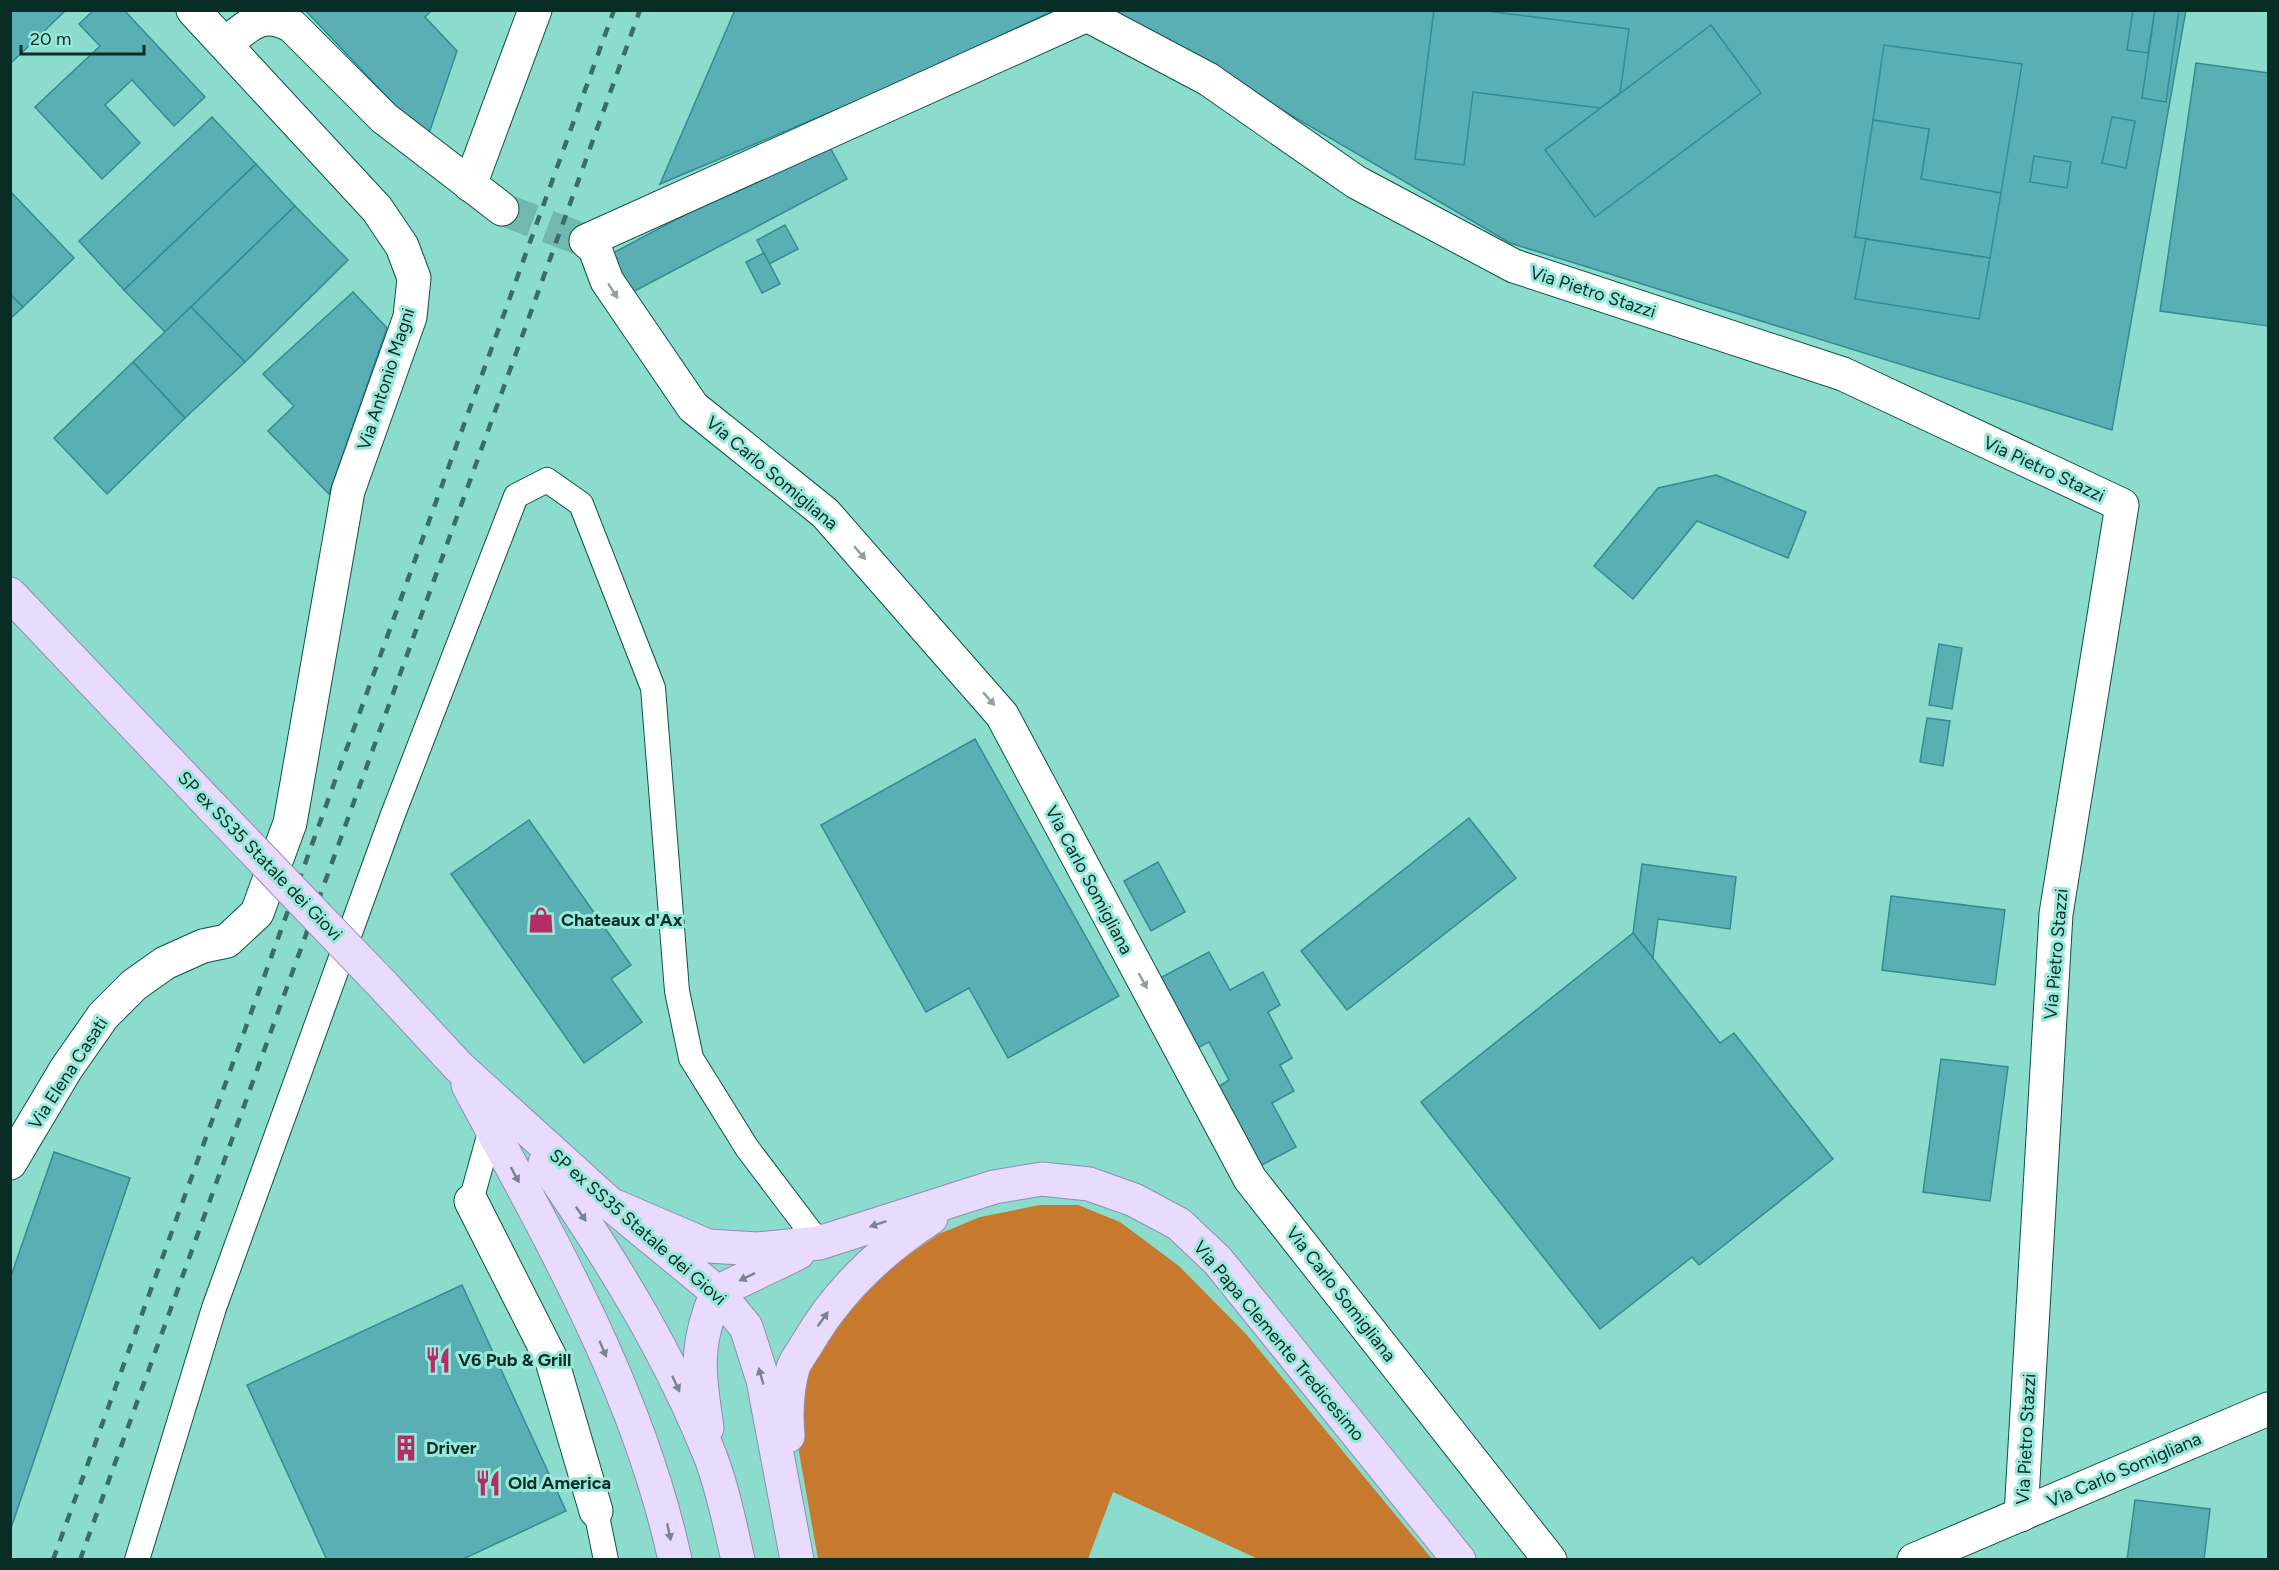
<svg xmlns="http://www.w3.org/2000/svg" width="2279" height="1570" font-family="Figtree,sans-serif">
<style>
.forest{fill:#c77a2d}
.building{fill:#5aafb4;stroke:#348b91;stroke-width:1.5}
.lines{fill:none;stroke-linecap:round;stroke-linejoin:round}
.street-tunnel{stroke:#71b9ac;stroke-width:33;stroke-dasharray:33 16;stroke-linecap:butt}
.lane-casing{stroke:#0c5147;stroke-width:26}
.street-casing{stroke:#0c5147;stroke-width:35}
.primary-casing{stroke:#8f8eb2;stroke-width:35}
.lane{stroke:#fff;stroke-width:24}
.street{stroke:#fff;stroke-width:33}
.primary{stroke:#e8dbfe;stroke-width:33}
.rail{stroke:#396e65;stroke-width:4.5;stroke-dasharray:10 10;stroke-linecap:butt}
.primary-bridge-casing{stroke:#8f8eb2;stroke-width:35;stroke-linecap:butt}
.primary-bridge{stroke:#e8dbfe;stroke-width:33}
.oneway{fill:#90a09d}
.oneway2{fill:#788492}
.labels{text-anchor:middle;stroke-width:6;stroke-linejoin:round;paint-order:stroke}
.street-label{font-size:18px;fill:#082c26;stroke:#98e9da}
.poi-label{font-size:18px;font-weight:bold;fill:#082c26;stroke:#98e9da;text-anchor:start}
</style>
<rect width="100%" height="100%" fill="#8bdccd"/>
<path class="forest" d="M1040,1205H1078L1120,1222L1179,1266L1246,1334L1432,1559H1258L1113,1492L1088,1559H818L794,1424L810,1365L838,1321L886,1271L939,1234L980,1217Z"/>
<g class="building">
<path d="M10,10H66L10,64Z"/>
<path d="M94,10H124L205,97L174,126L132,80L105,105L140,143L102,179L35,107L100,46L79,24Z"/>
<path d="M305,10H432L425,17L457,51L427,139Z"/>
<path d="M735,10H1055L897,84L660,184Z"/>
<path d="M1111,10H2186L2112,430L1510,243Z"/>
<path d="M1434,10H1478L1629,29L1620,93L1600,108L1473,92L1464,165L1415,159Z"/>
<path d="M2133,10H2155L2148,53L2127,50Z"/>
<path d="M2155,10H2179L2166,102L2142,98Z"/>
<path d="M1711,25L1761,93L1595,217L1545,150Z"/>
<path d="M1884,45L2022,64L2001,193L1921,179L1929,129L1873,120Z"/>
<path d="M2196,63L2268,73V326L2160,311Z"/>
<path d="M212,117L256,164L124,290L79,241Z"/>
<path d="M2112,117L2135,121L2126,168L2102,163Z"/>
<path d="M1873,120L1929,129L1921,179L2001,193L1990,258L1855,237Z"/>
<path d="M826,140L847,179L629,294L609,255Z"/>
<path d="M2034,156L2071,162L2067,188L2030,182Z"/>
<path d="M256,164L295,206L165,332L124,290Z"/>
<path d="M10,191L74,258L23,307L10,294Z"/>
<path d="M295,206L348,260L245,362L191,307Z"/>
<path d="M785,225L798,249L769,264L757,240Z"/>
<path d="M1866,239L1990,258L1979,319L1855,299Z"/>
<path d="M764,253L780,284L762,293L746,262Z"/>
<path d="M353,292L387,328L329,494L268,431L294,406L263,374Z"/>
<path d="M10,294L23,307L10,319Z"/>
<path d="M191,307L245,362L185,418L133,362Z"/>
<path d="M133,362L185,418L107,494L54,438Z"/>
<path d="M1716,475L1806,512L1788,558L1697,521L1633,599L1594,566L1658,488Z"/>
<path d="M1939,644L1962,648L1952,709L1929,705Z"/>
<path d="M1927,718L1950,721L1943,766L1920,762Z"/>
<path d="M975,739L1119,996L1008,1058L969,988L926,1012L821,825Z"/>
<path d="M1469,818L1516,878L1347,1010L1301,951Z"/>
<path d="M529,820L631,965L611,979L642,1022L584,1063L451,874Z"/>
<path d="M1158,862L1185,912L1151,931L1124,881Z"/>
<path d="M1642,864L1736,877L1730,929L1658,919L1653,958L1633,933Z"/>
<path d="M1891,896L2005,910L1995,985L1882,970Z"/>
<path d="M1633,933L1720,1043L1734,1033L1833,1159L1699,1265L1692,1257L1600,1329L1421,1102Z"/>
<path d="M1209,952L1230,990L1263,972L1280,1005L1268,1012L1292,1058L1280,1065L1294,1091L1272,1103L1296,1147L1260,1166L1218,1087L1229,1080L1209,1042L1197,1048L1160,978Z"/>
<path d="M1941,1059L2008,1067L1990,1201L1923,1192Z"/>
<path d="M54,1152L130,1178L10,1531V1279Z"/>
<path d="M462,1285L566,1511L461,1560H327L247,1385Z"/>
<path d="M2135,1500L2210,1509L2204,1560H2127Z"/>
</g>
<g class="lines">
<path class="street-tunnel" d="M502,209L586,241"/>
<g class="lane-casing">
<g id="lane">
<path d="M471,1201L491,1129"/>
<path d="M596,1511L606,1560"/>
<path d="M137,1560L214,1308L392,817L516,496L547,480L581,504L653,688L677,991L691,1058L747,1148L819,1243"/>
</g>
</g>
<g class="street-casing">
<g id="street">
<path d="M225,44C249,26 261,9 292,26L384,118L502,209"/>
<path d="M470,185L535,10"/>
<path d="M10,1163L66,1069L103,1016L134,985L165,963L203,946L227,941L257,913L290,823L348,491L410,317L414,278L402,246L377,209L193,10"/>
<path d="M471,1201L552,1361L596,1511"/>
<path d="M1550,1560L1250,1179L1002,715L825,513L693,407L607,281L595,249L586,241L1087,15L1208,79L1356,182L1514,266L1843,374L2122,505L2056,914L2021,1515"/>
<path d="M1914,1560L2268,1409"/>
</g>
</g>
<g class="primary-casing">
<g id="primary">
<path d="M10,594L212,807"/>
<path d="M382,984L459,1067L610,1204L717,1292L746,1327L763,1380L797,1560"/>
<path d="M468,1085C549,1237 638,1389 675,1560"/>
<path d="M545,1163C609,1256 669,1352 711,1458C723,1490 730,1525 738,1560"/>
<path d="M610,1204L708,1246L758,1249L819,1243L994,1187L1042,1179L1089,1184L1134,1200L1179,1224L1218,1261L1459,1560"/>
<path d="M707,1428C699,1371 694,1347 717,1292L798,1253"/>
<path d="M788,1436C786,1414 787,1390 793,1368C796,1360 802,1352 807,1344C837,1292 880,1251 931,1218"/>
</g>
</g>
<use href="#lane" class="lane"/>
<use href="#street" class="street"/>
<use href="#primary" class="primary"/>
<g class="rail">
<path d="M53,1560L614,10"/>
<path d="M80,1560L640,10"/>
</g>
<g class="primary-bridge-casing">
<path id="primary-bridge" d="M212,807L382,984"/>
</g>
<use href="#primary-bridge" class="primary-bridge"/>
</g>
<defs><path id="oneway-solid" d="M-6-.8H1V-3.2L6.5 0L1 3.2V.8H-6Z" transform="scale(1.5)"/></defs>
<g class="oneway">
<use href="#oneway-solid" transform="translate(613 291) rotate(57)"/>
<use href="#oneway-solid" transform="translate(860 553) rotate(49)"/>
<use href="#oneway-solid" transform="translate(989 699) rotate(49)"/>
<use href="#oneway-solid" transform="translate(1143 981) rotate(61)"/>
</g>
<g class="oneway2">
<use href="#oneway-solid" transform="translate(515 1175) rotate(62)"/>
<use href="#oneway-solid" transform="translate(581 1214) rotate(55)"/>
<use href="#oneway-solid" transform="translate(878 1224) rotate(162)"/>
<use href="#oneway-solid" transform="translate(747 1277) rotate(154)"/>
<use href="#oneway-solid" transform="translate(823 1319) rotate(-54)"/>
<use href="#oneway-solid" transform="translate(603 1349) rotate(67)"/>
<use href="#oneway-solid" transform="translate(761 1376) rotate(-106)"/>
<use href="#oneway-solid" transform="translate(676 1384) rotate(65)"/>
<use href="#oneway-solid" transform="translate(669 1532) rotate(78)"/>
</g>
<defs>
<g id="shop-bare" transform="scale(2.07)"><path d="M-5-2.5h2.3a2.7 3.5 0 0 1 5.4 0H5L5.5 6h-11ZM-1.5-2.5h3a1.5 2.3 0 0 0-3 0Z" fill="#b82c65" stroke="#98e9da" stroke-width="2.5" paint-order="stroke"/></g>
<g id="restaurant-bare" transform="scale(2.07)"><path d="M-5-6h1v4h1v-4h1v4h1v-4h1v5L-1.5 .5V6h-2V.5L-5-1ZM5-6V6H3V1.5H1.5Q1.5-4 5-6Z" fill="#b82c65" stroke="#98e9da" stroke-width="2.5" paint-order="stroke"/></g>
<g id="building-bare" transform="scale(2.07)"><path d="M-4-6H4V6H1V3H-1V6H-4ZM-2.5-4.3h1.7v1.8h-1.7ZM.8-4.3h1.7v1.8H.8ZM-2.5-1h1.7V.8h-1.7ZM.8-1h1.7V.8H.8Z" fill="#b82c65" stroke="#98e9da" stroke-width="2.5" paint-order="stroke"/></g>
</defs>
<g fill-rule="evenodd">
<use href="#shop-bare" x="541" y="920"/>
<use href="#restaurant-bare" x="438" y="1360"/>
<use href="#building-bare" x="406" y="1448"/>
<use href="#restaurant-bare" x="488" y="1483"/>
</g>
<g class="labels">
<g class="street-label">
<text transform="translate(1593 292) rotate(18)" y="6">Via Pietro Stazzi</text>
<text transform="translate(386 379) rotate(-72)" y="6">Via Antonio Magni</text>
<text transform="translate(2044 469) rotate(25)" y="6">Via Pietro Stazzi</text>
<text transform="translate(772 473) rotate(40)" y="6">Via Carlo Somigliana</text>
<text transform="translate(260 856) rotate(46)" y="6">SP ex SS35 Statale dei Giovi</text>
<text transform="translate(1089 880) rotate(62)" y="6">Via Carlo Somigliana</text>
<text transform="translate(2056 954) rotate(-85)" y="6">Via Pietro Stazzi</text>
<text transform="translate(68 1073) rotate(-57)" y="6">Via Elena Casati</text>
<text transform="translate(638 1227) rotate(41)" y="6">SP ex SS35 Statale dei Giovi</text>
<text transform="translate(1341 1294) rotate(52)" y="6">Via Carlo Somigliana</text>
<text transform="translate(1279 1341) rotate(50)" y="6">Via Papa Clemente Tredicesimo</text>
<text transform="translate(2026 1439) rotate(-87)" y="6">Via Pietro Stazzi</text>
<text transform="translate(2124 1470) rotate(-23)" y="6">Via Carlo Somigliana</text>
</g>
<g class="poi-label">
<text x="561" y="926">Chateaux d'Ax</text>
<text x="458" y="1366">V6 Pub &amp; Grill</text>
<text x="426" y="1454">Driver</text>
<text x="508" y="1489">Old America</text>
</g>
</g>
<rect width="2279" height="1570" fill="none" stroke="#082c26" stroke-width="24"/>
<path d="M21 45v9h123v-9" fill="none" stroke="#082c26" stroke-width="3"/>
<text x="30" y="45" font-size="18" fill="#082c26" stroke="#98e9da" stroke-width="4.5" paint-order="stroke">20 m</text>
</svg>
